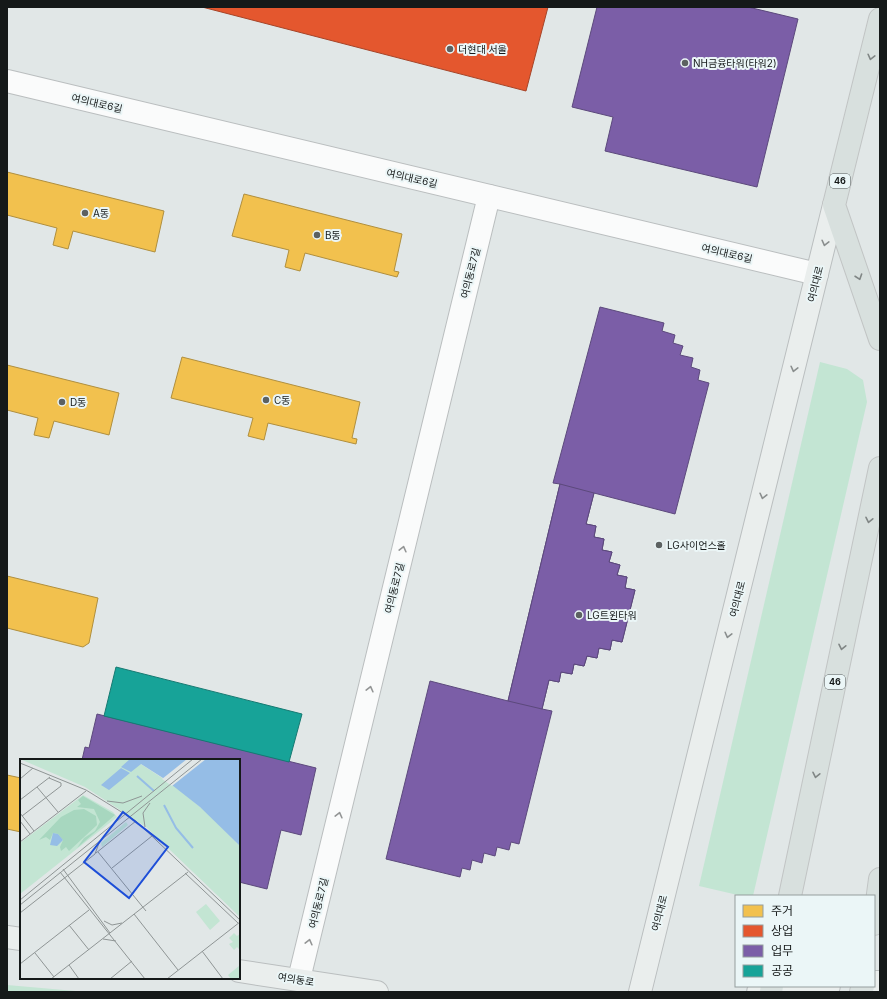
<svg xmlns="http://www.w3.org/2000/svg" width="887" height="999" font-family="Inter,'Noto Sans KR',sans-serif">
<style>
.green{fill:#c3e5d3}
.homes{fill:#f2c14e;stroke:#b08f3e}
.shops{fill:#e4572e;stroke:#a64428}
.offices{fill:#7b5ea7;stroke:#5c497c}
.public{fill:#17a398;stroke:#167a72}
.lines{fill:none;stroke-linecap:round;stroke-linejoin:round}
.street-casing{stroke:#babebf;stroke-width:24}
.secondary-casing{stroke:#babebf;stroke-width:24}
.primary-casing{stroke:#c1c4c4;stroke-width:24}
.street{stroke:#fafbfb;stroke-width:22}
.secondary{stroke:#eaeeed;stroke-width:22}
.primary{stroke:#d8e0de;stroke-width:22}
.oneway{stroke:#808685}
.oneway2{stroke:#8a8e8e}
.oneway3{stroke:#939595}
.poi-dot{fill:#5c6161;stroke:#ebf6f7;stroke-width:1.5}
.labels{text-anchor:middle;stroke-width:4;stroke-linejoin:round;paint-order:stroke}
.shield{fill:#ebf6f7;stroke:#555b5c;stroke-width:1}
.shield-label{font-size:9px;font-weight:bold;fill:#151919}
.poi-label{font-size:10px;fill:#151919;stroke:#ebf6f7;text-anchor:start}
.street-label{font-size:10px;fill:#151919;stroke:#ebf6f7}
.inset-river{fill:none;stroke:#95bde6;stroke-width:2}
.inset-road{fill:none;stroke:#8f9595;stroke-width:1}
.view{fill:#1d4ed8;fill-opacity:0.15;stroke:#1d4ed8;stroke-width:2}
.inset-edge{fill:none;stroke:#151919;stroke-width:2}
</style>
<rect width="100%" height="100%" fill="#e1e7e7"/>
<g class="green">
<path d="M820,362L847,369L863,380L867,402L753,896H742L699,886Z"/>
<path d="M7,985L87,992H7Z"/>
</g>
<g class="homes">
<path d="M7,172L164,211L155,252L73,231L68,249L53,245L57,228L7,215Z"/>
<path d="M244,194L402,234L394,271L399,272L397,277L305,253L300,271L285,267L289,250L232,236Z"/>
<path d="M182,357L360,402L352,438L357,439L356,444L268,423L264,440L248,436L253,418L171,398Z"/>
<path d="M7,365L119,393L109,435L54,421L49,438L34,435L38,418L7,410Z"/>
<path d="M7,576L98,598L89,643L83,647L7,628Z"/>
<path d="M7,775L21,778V832L7,829Z"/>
</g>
<path class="shops" d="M202,7H548L526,91Z"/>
<g class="offices">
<path d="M597,7H748L798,19L757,187L605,151L613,117L572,107Z"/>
<path d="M600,307L664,323L662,331L675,335L673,343L683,346L680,355L693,358L691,367L700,370L698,380L709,383L675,514L594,493L586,524L596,526L594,537L604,539L602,550L612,552L609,562L620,565L617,575L627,577L625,588L635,590L622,642L612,640L610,650L599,648L597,658L587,656L584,666L574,664L572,674L561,672L559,682L549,680L542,709L552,711L519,844L511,842L509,850L497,847L495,856L484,853L482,863L472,860L470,870L462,868L460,877L386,859L430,681L508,701L560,484L553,483Z"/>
<path d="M560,484L594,493L586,524L596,526L594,537L604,539L602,550L612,552L609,562L620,565L617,575L627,577L625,588L635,590L622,642L612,640L610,650L599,648L597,658L587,656L584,666L574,664L572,674L561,672L559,682L549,680L542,709L508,701Z"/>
<path d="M97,714L316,768L301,835L281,830L267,889L239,882V760H82L85,747L89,748Z"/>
</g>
<path class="public" d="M116,667L302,714L289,762L104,716Z"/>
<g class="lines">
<g class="street-casing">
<g id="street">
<path d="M7,81L817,274"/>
<path d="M299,979L489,196"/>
</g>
</g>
<g class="secondary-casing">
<g id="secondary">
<path d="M7,937L21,939"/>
<path d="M239,971L377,992"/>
<path d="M874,982H880"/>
<path d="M640,992L834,205"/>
<path d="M758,992L829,986"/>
</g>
</g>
<g class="primary-casing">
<g id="primary">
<path d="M880,19L834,205L880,339"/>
<path d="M790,896L880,468"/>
<path d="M874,924L880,879"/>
<path d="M771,992L772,986"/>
<path d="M861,992L863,986"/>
</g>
</g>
<use href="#street" class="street"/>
<use href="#secondary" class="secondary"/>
<use href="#primary" class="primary"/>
</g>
<defs><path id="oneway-chevron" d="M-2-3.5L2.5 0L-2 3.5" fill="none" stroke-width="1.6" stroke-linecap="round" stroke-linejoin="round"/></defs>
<g class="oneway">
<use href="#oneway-chevron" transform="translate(871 57) rotate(104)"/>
<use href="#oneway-chevron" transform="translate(859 277) rotate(71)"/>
<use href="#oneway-chevron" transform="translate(869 520) rotate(102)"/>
<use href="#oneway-chevron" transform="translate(842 647) rotate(102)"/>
<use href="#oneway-chevron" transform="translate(816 775) rotate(102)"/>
</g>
<g class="oneway2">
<use href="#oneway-chevron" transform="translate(825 243) rotate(104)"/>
<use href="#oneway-chevron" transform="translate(794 369) rotate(104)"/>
<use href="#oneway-chevron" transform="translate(763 496) rotate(104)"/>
<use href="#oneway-chevron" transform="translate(728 635) rotate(104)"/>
</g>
<g class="oneway3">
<use href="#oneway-chevron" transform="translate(403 549) rotate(-76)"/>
<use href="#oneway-chevron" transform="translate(370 689) rotate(-76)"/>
<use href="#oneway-chevron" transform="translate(339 815) rotate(-76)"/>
<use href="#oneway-chevron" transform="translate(309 942) rotate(-76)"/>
</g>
<g class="poi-dot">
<circle cx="450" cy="49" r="4"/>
<circle cx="685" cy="63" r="4"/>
<circle cx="85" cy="213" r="4"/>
<circle cx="317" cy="235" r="4"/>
<circle cx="266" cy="400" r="4"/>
<circle cx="62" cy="402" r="4"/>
<circle cx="659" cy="545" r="4"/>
<circle cx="579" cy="615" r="4"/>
</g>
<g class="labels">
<g class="shield">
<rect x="830" y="174" width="20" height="14" rx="3"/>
<rect x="825" y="675" width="20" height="14" rx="3"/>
</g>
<g class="shield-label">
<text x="840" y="184">46</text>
<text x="835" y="685">46</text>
</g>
<g class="poi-label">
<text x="458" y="53">더현대 서울</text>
<text x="693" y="67">NH금융타워(타워2)</text>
<text x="93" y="217">A동</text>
<text x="325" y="239">B동</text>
<text x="274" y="404">C동</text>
<text x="70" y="406">D동</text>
<text x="667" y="549">LG사이언스홀</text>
<text x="587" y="619">LG트윈타워</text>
</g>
<g class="street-label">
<text transform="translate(97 103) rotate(13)" y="4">여의대로6길</text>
<text transform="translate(412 178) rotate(13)" y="4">여의대로6길</text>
<text transform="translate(727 253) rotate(13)" y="4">여의대로6길</text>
<text transform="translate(470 273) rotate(-76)" y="4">여의동로7길</text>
<text transform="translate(815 284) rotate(-76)" y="4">여의대로</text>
<text transform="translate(394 588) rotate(-76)" y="4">여의동로7길</text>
<text transform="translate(737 599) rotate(-76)" y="4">여의대로</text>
<text transform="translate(318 903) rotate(-76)" y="4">여의동로7길</text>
<text transform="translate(659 913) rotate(-76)" y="4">여의대로</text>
<text transform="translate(296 979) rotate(9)" y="4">여의동로</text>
</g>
</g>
<g transform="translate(20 759)">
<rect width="220" height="220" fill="#e1e7e7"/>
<path d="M0,0H113L156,28L186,53L220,87V158L126,68L65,28ZM63,36L93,53L97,58L0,135V84ZM106,63L108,66L82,88L81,84ZM186,145L200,162L190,171L176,153ZM214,174L217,177L220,175V191L217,188L214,191L209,185L213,183L209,179ZM219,207L220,220H211L208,216Z" fill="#c3e5d3"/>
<path d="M63,37L95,56L57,89L64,79L75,72L80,63L74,50L57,48L61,45L58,41ZM64,50L76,57L77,66L49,92L46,88L41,92L40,88L43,81L38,75L33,74L30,81L26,78L19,81L41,58L54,51Z" fill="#a7d7bf"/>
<path d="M110,0H220V87L180,48L143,19L121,5L111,13L101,8ZM101,9L110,14L89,31L81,26ZM33,74L38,75L43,81L37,87L30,86Z" fill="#95bde6"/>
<path d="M167,0H186L152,27L142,20Z" fill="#e1e7e7"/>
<path class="inset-river" d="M117,17L134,32M144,46L156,69L173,89M220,64L216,69L220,65"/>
<path class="inset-road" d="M0,4L66,31L116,62L220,161M0,20L13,9M17,28L38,53M0,41L30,18M87,42L103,44L122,37M0,54L14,72M2,57L41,27V24L29,19M0,62L10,75M125,68L123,54L130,44M0,83L66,32M78,93L126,152M76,94L116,62M92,109L132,77M43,110L90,174M40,113L125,220M165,114L218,164M0,141L173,0M0,146L182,0M0,154L75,95L79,84M114,155L158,211M84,162L92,166L102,164M49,166L69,191M83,180L96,182M182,192L203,220M15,194L34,218M0,205L69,151M49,206L59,220M31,220L168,113M90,220L112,202M147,220L220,163"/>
<path class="view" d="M103,53L148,88L109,139L64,103Z"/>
<rect width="220" height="220" class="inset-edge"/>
</g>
<rect width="887" height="999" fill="none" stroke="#151919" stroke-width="16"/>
<rect x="735" y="895" width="140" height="92" fill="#ebf6f7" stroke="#959e9e"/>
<rect x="743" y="905" width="20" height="12" fill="#f2c14e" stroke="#959e9e"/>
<text x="771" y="915" font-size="12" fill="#151919">주거</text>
<rect x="743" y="925" width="20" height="12" fill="#e4572e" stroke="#959e9e"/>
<text x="771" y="935" font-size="12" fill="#151919">상업</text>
<rect x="743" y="945" width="20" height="12" fill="#7b5ea7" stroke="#959e9e"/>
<text x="771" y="955" font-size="12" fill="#151919">업무</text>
<rect x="743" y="965" width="20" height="12" fill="#17a398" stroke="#959e9e"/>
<text x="771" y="975" font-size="12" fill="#151919">공공</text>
</svg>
